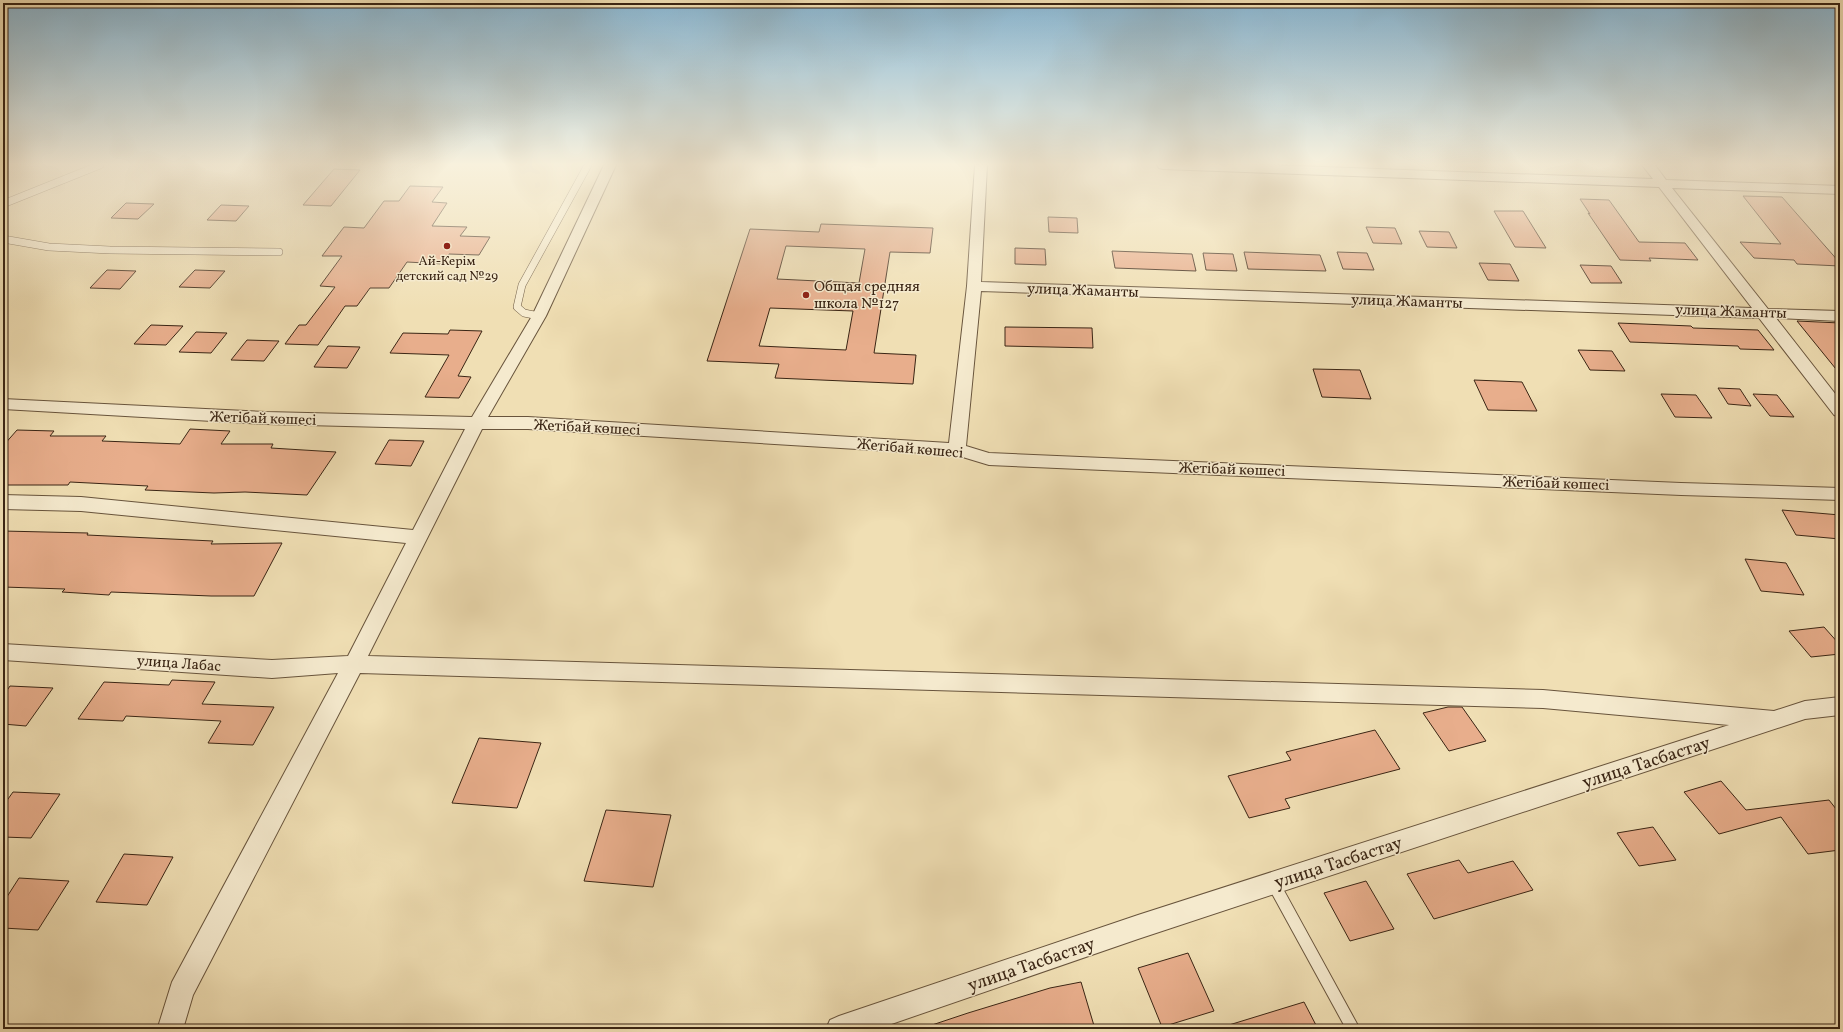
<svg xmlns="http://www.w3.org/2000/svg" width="1843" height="1032" font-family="Vollkorn,serif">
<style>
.building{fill:#e8ae8c;stroke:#3a2514;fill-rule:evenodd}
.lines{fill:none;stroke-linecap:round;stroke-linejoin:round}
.lane-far1-casing{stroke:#68543c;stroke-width:8}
.lane-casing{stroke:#68543c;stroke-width:14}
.street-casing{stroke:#68543c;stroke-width:2}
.lane-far1{stroke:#f5eace;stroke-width:7}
.lane{stroke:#f5eace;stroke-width:12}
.street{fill:#f5eace;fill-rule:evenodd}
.poi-dot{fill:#8f2418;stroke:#f5eace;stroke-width:1.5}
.labels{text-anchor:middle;stroke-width:3;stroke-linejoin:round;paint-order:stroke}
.far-poi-label{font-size:13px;fill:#3a2514;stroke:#f5eace}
.poi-label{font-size:15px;fill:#3a2514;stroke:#f5eace;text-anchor:start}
.street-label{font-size:15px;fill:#3a2514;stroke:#f5eace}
.near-street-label{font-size:18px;fill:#3a2514;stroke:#f5eace}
</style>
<rect width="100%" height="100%" fill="#f0dfb4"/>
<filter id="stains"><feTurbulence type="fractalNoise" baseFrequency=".005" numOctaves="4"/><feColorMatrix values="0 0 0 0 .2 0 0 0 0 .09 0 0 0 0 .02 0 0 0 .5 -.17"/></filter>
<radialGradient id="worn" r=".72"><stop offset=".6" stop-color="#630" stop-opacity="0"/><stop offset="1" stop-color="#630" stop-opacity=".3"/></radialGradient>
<g class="building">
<path d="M334,169L360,170L331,206L303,205Z"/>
<path d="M410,186L443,187L432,202L447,203L432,226L467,227L460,236L490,237L479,255L449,254L443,264L407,262L389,288H370L357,306H345L318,345L285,344L299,325H306L335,287L320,286L342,256H322L344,227L364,228L384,201H399Z"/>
<path d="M1743,196L1782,197L1840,263V266L1797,264L1794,260L1754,258L1740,242L1781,244Z"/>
<path d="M1580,199L1609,200L1639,242L1685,243L1698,260L1649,258L1651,261L1620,260L1588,213L1590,214Z"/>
<path d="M126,203L154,204L138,219L111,218Z"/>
<path d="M221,205L249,206L236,221L207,220Z"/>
<path d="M1494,211H1523L1546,248L1515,247Z"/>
<path d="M1048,217L1077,218L1078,233L1049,232Z"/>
<path d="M821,224L933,228L930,253L890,252L874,353L916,355L913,384L775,378L779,364L707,361L750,229L819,232ZM786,246L865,249L859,283L777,279ZM770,308L853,311L846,350L759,346Z"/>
<path d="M1366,227L1395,228L1402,244L1373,243Z"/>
<path d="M1419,231L1449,232L1457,248L1427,247Z"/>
<path d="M1015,248L1045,249L1046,265L1015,264Z"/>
<path d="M1112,251L1192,254L1196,271L1115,268Z"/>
<path d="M1244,252L1320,255L1326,271L1248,269Z"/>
<path d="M1337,252L1367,253L1374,270L1343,269Z"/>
<path d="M1203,253L1233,254L1237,271L1206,270Z"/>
<path d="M1479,263L1510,264L1519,281L1488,280Z"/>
<path d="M1580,265L1611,266L1622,283H1591Z"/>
<path d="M107,270L136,271L120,289L90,288Z"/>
<path d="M195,270L225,271L210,288L179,287Z"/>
<path d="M1797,321L1840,323V374Z"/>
<path d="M1618,323L1691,326L1693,328L1758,330L1774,350L1740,349L1738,346L1630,342Z"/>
<path d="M151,325L183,326L166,345L134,344Z"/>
<path d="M1005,327L1092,328L1093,348L1005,346Z"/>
<path d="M450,330L482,331L458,376L471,377L459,398L425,397L449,355L390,353L403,333L448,334Z"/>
<path d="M196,332L227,333L211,353L179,352Z"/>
<path d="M247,340L279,341L264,361L231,360Z"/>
<path d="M328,346L360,347L347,368L314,367Z"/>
<path d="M1578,350L1612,351L1625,371L1590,370Z"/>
<path d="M1313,369L1360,370L1371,399L1322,397Z"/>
<path d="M1474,380L1522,382L1537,411L1488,410Z"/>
<path d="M1718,388L1740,389L1751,406L1728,404Z"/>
<path d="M1661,394L1696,395L1712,418L1675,417Z"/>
<path d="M1753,394L1777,395L1794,417L1770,416Z"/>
<path d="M190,429L230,431L221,444H273L271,448L336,452L307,495L245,492L214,493L145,490L148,486L70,482L68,485H3V446L17,430L54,431L50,436H106L102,441L180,444Z"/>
<path d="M389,440L424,441L411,466L375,464Z"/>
<path d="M1782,510L1840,515V539L1796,535Z"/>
<path d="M3,531L88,533L87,535L213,541L211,544L282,543L254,596H211L111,592L109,595L62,592L65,589L3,587Z"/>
<path d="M1745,559L1786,563L1804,595L1761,591Z"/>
<path d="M1824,627L1840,645V654L1811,657L1789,631Z"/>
<path d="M172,680L215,682L202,704L274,707L253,745L208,743L221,721L126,716L123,721L78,719L104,682L169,685Z"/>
<path d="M10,686L53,688L26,726L3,724V696Z"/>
<path d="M1448,707H1462L1486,741L1449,751L1423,713Z"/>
<path d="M1375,730L1400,769L1285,799L1290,808L1249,818L1228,776L1291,760L1286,752Z"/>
<path d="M479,738L541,743L517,808L452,803Z"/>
<path d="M1721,781L1746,810L1829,800L1840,814V850L1808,854L1781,817L1719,834L1684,792Z"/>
<path d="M13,792L60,794L31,838L3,837V806Z"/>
<path d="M606,810L671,815L653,887L584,881Z"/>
<path d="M1653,827L1676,860L1639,866L1617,833Z"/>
<path d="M124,854L173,857L147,905L96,902Z"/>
<path d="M1459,860L1468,873L1513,861L1533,890L1434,919L1407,874Z"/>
<path d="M19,878L69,881L38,930L3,928V903Z"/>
<path d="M1366,881L1394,929L1350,941L1324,893Z"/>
<path d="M1188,953L1214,1011L1162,1027L1138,968Z"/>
<path d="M1081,982L1095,1029H929V1026L968,1013L1050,988Z"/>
<path d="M1304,1002L1318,1029H1230L1229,1025Z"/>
</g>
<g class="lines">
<g class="lane-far1-casing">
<g id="lane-far1">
<path d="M3,204L100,165"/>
<path d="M3,239L49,247L110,250L279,252"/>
<path d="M539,316L524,313L517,307L522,285L588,165"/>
</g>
</g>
<g class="lane-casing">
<path id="lane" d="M1273,883L1353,1029"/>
</g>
<g class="street-casing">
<path id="street" d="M604,165H616L546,316L488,417H528L949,443L967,286L975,165H987L981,282L1752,308L1659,187L1163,169L1159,168L1157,165H1268L1653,179L1642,165H1655L1666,180L1840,186V194L1672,188L1768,309L1840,311V321L1776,318L1840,400V417L1834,415L1759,318L981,291L966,446L989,453L1681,483L1840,488V500L1681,495L989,465L956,455L528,429H482L368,656L1543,690L1774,711L1805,701L1840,697V715L1805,719L1138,939L877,1029H826L830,1020L839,1016L1138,915L1729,725L1543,708L360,673L193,995L183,1029H159L158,1027L172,982L338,673L272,678L3,660V644L272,660L348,656L406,543L81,511L3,509V495L81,497L413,530L465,429L266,424L3,409V399L266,412L472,417L532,316Z"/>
</g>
<use href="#lane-far1" class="lane-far1"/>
<use href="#lane" class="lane"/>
<use href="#street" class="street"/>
</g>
<linearGradient id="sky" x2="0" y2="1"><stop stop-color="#89b7d3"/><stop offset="0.53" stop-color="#f8f1dd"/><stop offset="1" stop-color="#f8f1dd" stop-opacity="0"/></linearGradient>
<rect width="1843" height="310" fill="url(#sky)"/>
<g class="poi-dot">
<circle cx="447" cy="246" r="4"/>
<circle cx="806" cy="295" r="4"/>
</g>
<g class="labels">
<g class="far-poi-label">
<text x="447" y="265">Ай-Керім<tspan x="447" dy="15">детский сад №29</tspan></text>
</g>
<g class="poi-label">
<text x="814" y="291">Общая средняя<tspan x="814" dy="17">школа №127</tspan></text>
</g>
<g class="street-label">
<text transform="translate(1083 290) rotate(2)" y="5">улица Жаманты</text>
<text transform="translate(1407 301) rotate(2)" y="5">улица Жаманты</text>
<text transform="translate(1731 311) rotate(2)" y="5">улица Жаманты</text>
<text transform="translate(263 418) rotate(2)" y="5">Жетібай көшесі</text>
<text transform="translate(587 427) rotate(3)" y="5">Жетібай көшесі</text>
<text transform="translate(910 448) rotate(5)" y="5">Жетібай көшесі</text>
<text transform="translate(1232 469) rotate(2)" y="5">Жетібай көшесі</text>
<text transform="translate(1556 483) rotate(2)" y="5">Жетібай көшесі</text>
<text transform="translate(179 663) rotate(4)" y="5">улица Лабас</text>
</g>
<g class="near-street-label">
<text transform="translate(1646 762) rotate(-18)" y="6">улица Тасбастау</text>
<text transform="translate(1338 862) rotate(-18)" y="6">улица Тасбастау</text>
<text transform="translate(1031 964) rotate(-19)" y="6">улица Тасбастау</text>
</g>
</g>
<rect width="1843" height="1032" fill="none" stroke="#f0dfb4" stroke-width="16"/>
<rect x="4" y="4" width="1835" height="1024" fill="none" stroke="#3a2514" stroke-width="2"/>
<rect x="8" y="8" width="1827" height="1016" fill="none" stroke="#3a2514"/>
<rect width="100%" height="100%" filter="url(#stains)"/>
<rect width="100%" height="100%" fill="url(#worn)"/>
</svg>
